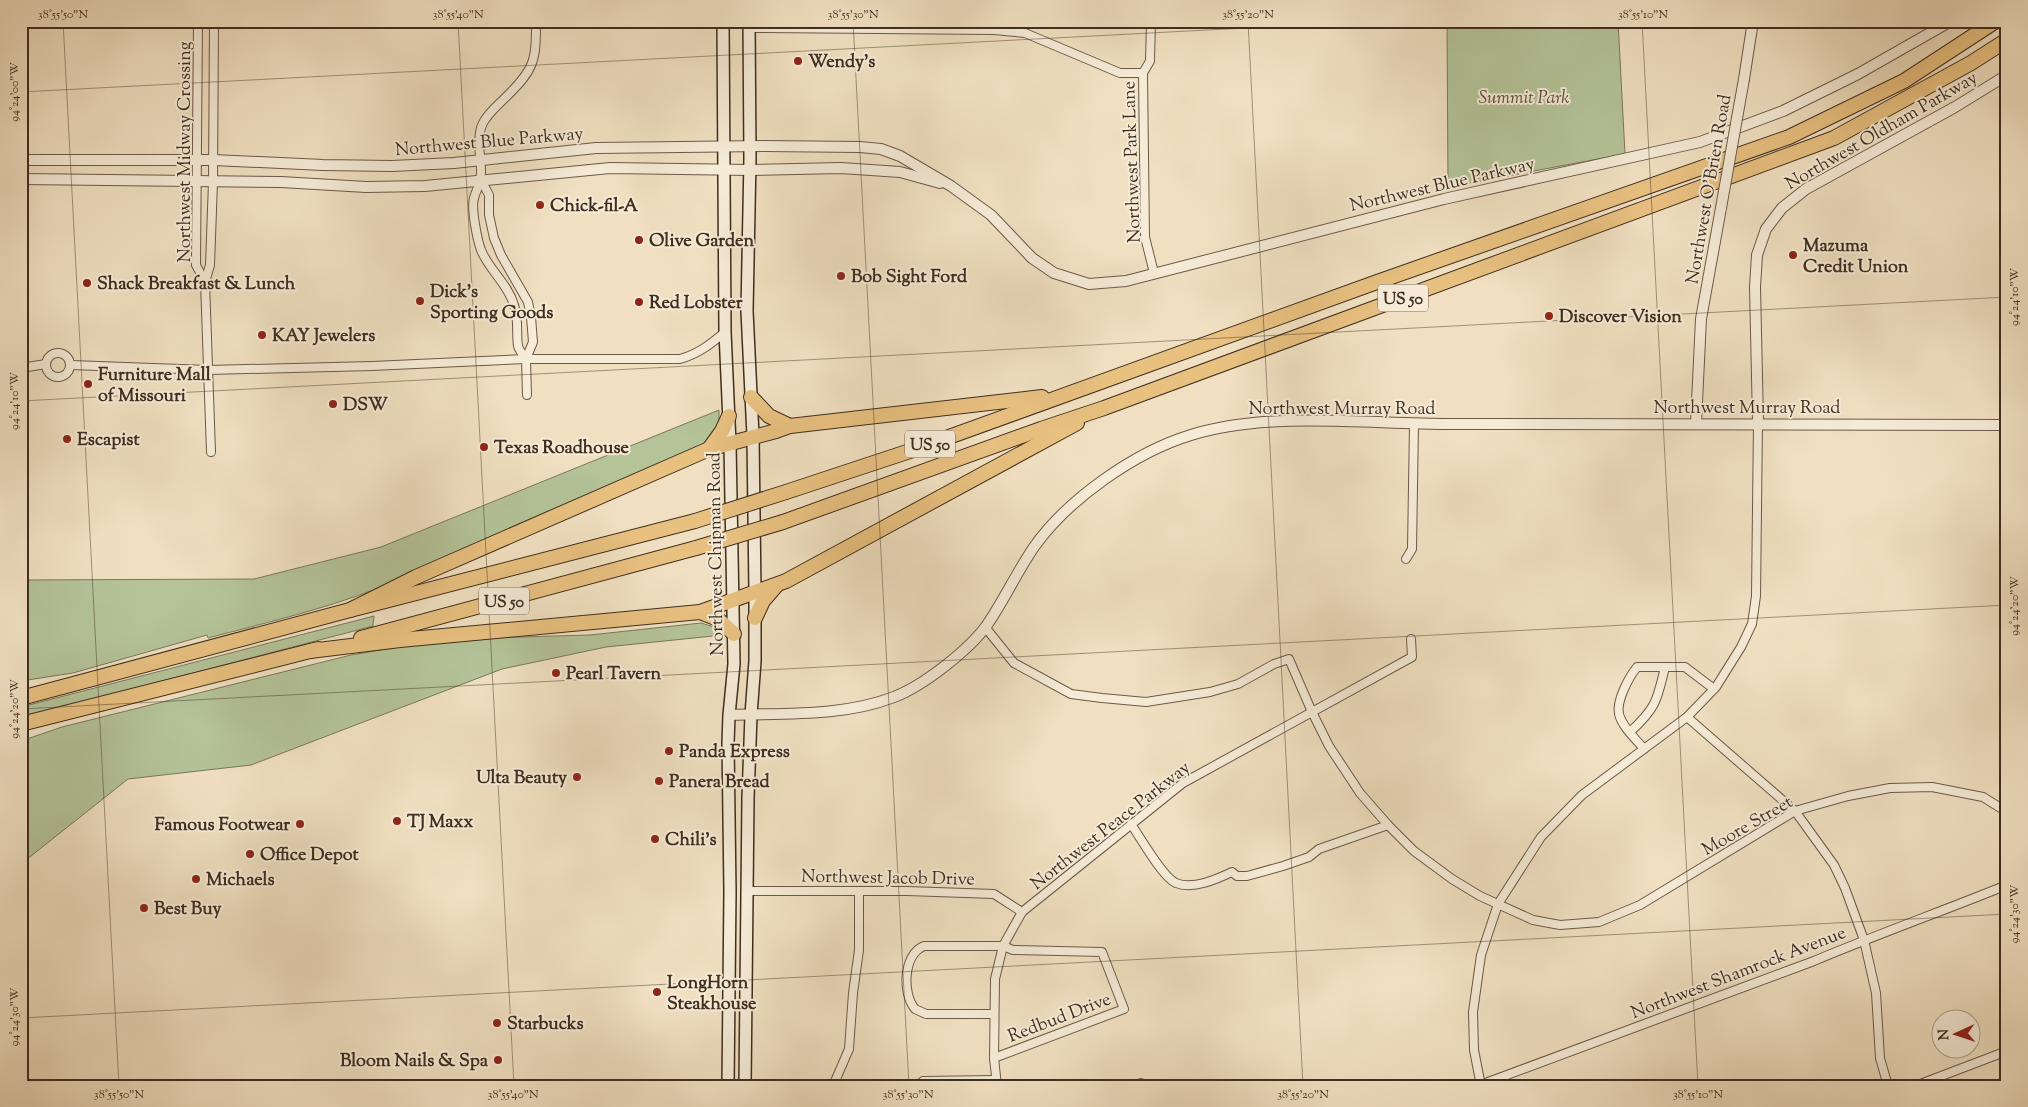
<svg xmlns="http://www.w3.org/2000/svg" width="2028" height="1107" font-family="'Sorts Mill Goudy',serif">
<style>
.green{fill:#b4c398;stroke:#7a785c}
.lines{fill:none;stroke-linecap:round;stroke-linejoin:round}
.minor-casing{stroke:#6b5a48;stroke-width:10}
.tertiary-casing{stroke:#6b5a48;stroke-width:12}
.secondary-casing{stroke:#3f2e1f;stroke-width:14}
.motorway-casing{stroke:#3f2e1f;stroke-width:16}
.minor{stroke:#f5ebd7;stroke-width:8}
.tertiary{stroke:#f5ebd7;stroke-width:10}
.secondary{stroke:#f5ebd7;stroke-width:11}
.motorway{stroke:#e8c080;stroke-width:14}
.tertiary-bridge-casing{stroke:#6b5a48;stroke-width:12;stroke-linecap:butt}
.motorway-bridge-casing{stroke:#3f2e1f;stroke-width:16;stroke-linecap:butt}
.tertiary-bridge{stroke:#f5ebd7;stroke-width:10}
.motorway-bridge{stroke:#e8c080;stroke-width:14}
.ticks{fill:none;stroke:#3f2e1f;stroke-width:1;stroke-opacity:0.45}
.poi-dot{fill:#8f2418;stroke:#f5ebd7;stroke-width:2}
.labels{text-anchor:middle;stroke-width:4;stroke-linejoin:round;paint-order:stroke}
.shield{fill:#f5ebd7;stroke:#766756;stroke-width:1}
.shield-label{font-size:16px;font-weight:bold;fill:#3f2e1f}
.poi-label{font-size:18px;font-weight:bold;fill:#3f2e1f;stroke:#f5ebd7;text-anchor:start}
.park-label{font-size:18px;font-style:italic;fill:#564c37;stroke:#f5ebd7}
.street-label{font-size:18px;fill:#3f2e1f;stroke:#f5ebd7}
.neatline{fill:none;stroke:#3f2e1f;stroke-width:2}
.ticks-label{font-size:12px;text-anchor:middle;fill:#3f2e1f}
</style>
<rect width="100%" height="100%" fill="#f0e0c1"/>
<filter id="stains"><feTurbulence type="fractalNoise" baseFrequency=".004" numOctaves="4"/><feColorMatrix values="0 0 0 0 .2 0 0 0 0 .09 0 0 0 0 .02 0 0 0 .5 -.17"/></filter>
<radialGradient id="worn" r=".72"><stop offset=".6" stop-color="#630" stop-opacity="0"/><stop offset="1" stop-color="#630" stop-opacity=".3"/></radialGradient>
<g class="green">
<path d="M1447,21H1618L1625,154L1448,187Z"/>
<path d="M719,410V427L702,446L376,589C321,610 265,623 208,638L207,635L73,673L21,681V580L254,579L381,547Z"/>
<path d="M374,616L373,626L21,718V707Z"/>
<path d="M701,623L714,627L723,635L606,647L502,669L251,765L128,779L21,864V741L62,727L351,655L404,646L487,638L590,635Z"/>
</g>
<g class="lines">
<g class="minor-casing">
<g id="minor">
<path d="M198,21L196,265L205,282"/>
<path d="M1151,21L1150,61L1143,73L1145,237L1154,273"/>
<path d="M749,28L994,30L1025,33L1120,73H1143"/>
<path d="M481,180L489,195V215L494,238L501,255L528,302L531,317L533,342L526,359L527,395"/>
<circle cx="58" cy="365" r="12"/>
<path d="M526,359C523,355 519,350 518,346C516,332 519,319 514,305C508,284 489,270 481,250C477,239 471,208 474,198C477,188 481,182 481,172C481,158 476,136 483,123C488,113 497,106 505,98C535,69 536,61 536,21"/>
<path d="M71,365L208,370L372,366L526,359H680C698,354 711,344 725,332"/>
<path d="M21,368L46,364"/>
<path d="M211,452L205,282L210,265L213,182L214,21"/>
<path d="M1406,559L1412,549L1414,424"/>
<path d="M985,627L1014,663L1071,694L1102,698L1146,702L1210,692L1238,684L1274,664L1289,659L1312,712L1329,746L1360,793L1388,825L1414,851L1452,879L1480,896L1533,920L1560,925L1599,922L1640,905L1795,811L1848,796L1890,788L1932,787L1983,797L2007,812"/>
<path d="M1687,717L1795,811L1834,865L1845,888L1864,940L1876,993L1880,1058L1888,1086"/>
<path d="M1630,732C1656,708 1657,701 1665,667"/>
<path d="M1644,749C1636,739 1622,727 1619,714C1616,701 1629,677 1637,667H1685L1714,689"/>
<path d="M1131,824C1140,837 1163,878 1176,883C1193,890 1217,879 1232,872L1237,876H1247L1283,866L1309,857L1319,849L1388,825"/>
<path d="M747,891H907L994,894L1022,912"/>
<path d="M994,1058L1124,1009L1102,952L1013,950L1003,946H924C903,954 902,994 915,1009L926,1014H994"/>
<path d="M1480,1085L1814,961C1878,934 1943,911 2007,885"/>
<path d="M833,1086L849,1049L853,993L859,950V891"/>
<path d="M917,1086L923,1081L995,1080"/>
<path d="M997,1086L994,1058L995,979L1003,946L1022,912L1183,783L1412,657L1411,639"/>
<path d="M1129,1086L1141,1083L1148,1086"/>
<path d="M1481,1086L1474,1050L1473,1012L1481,955L1498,904L1541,837L1582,795L1687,717L1716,687L1741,647L1752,624L1756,596L1758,422"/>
<path d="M1915,1086L2007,1051"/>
</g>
</g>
<g class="tertiary-casing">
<g id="tertiary">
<path d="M1744,79L1753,21"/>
<path d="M21,160H213L323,165L392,166L454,163L596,148L764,146L860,147L881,149L900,156L951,186L991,215L1032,258L1054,273L1089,284L1126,281L1444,199L1700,142L1783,111L1858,74L1951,21"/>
<path d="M21,179L281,182L366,187L425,186L610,168L750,170L841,168L900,172L940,183"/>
<path d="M1758,422L1755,287L1757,255L1766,229L1782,208L1806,189L1955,107L2007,75"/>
<path d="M1696,423L1701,319L1721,208"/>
<path d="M729,715C784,713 842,717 894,697C923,686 969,650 987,625C1004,600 1017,572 1034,547C1068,499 1135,452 1191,435C1269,411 1366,424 1448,424C1634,423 1820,423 2007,425"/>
</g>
</g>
<g class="secondary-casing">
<g id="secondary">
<path d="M723,21L725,332L730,444L734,664L729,715L728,743L730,891L728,1086"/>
<path d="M745,1086L748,798L751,715L755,661V593L753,436L747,311L750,159L749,21"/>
</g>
</g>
<g class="motorway-casing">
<g id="motorway">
<path d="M751,397L769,416L790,426"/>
<path d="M709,449L722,431L729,416"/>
<path d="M786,492L910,451L1377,282L1789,137L1904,81L1996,21"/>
<path d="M783,522L1041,429L1104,408L1834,138L1971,63L2007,40"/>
<path d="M350,610L416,577L709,449L776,431L790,426L1042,397"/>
<path d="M700,612L718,619L734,634"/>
<path d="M755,618L763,601L776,586"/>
<path d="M361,638L696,548"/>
<path d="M310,651L400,640L700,612L786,581L1077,423"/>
<path d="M21,698L350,610L695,521"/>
<path d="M21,724L318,649"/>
</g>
</g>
<use href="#minor" class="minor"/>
<use href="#tertiary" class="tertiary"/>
<use href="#secondary" class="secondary"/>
<use href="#motorway" class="motorway"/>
<g class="tertiary-bridge-casing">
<path id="tertiary-bridge" d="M1721,208L1744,79"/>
</g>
<g class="motorway-bridge-casing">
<g id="motorway-bridge">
<path d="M695,521L786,492"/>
<path d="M696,548L783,522"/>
</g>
</g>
<use href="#tertiary-bridge" class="tertiary-bridge"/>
<use href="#motorway-bridge" class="motorway-bridge"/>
</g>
<path class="ticks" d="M63,21L119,1086M458,21L514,1086M853,21L909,1086M1248,21L1303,1086M1642,21L1698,1086M21,92L1380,21M21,401L2007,297M21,709L2007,605M21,1018L2007,914"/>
<g class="poi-dot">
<circle cx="798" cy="61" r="5"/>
<circle cx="540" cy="205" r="5"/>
<circle cx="639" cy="240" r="5"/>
<circle cx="1793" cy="255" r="5"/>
<circle cx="841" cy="276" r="5"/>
<circle cx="87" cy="283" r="5"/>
<circle cx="420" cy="301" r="5"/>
<circle cx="639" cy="302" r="5"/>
<circle cx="1549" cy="316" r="5"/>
<circle cx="262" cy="335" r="5"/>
<circle cx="88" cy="384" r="5"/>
<circle cx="333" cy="404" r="5"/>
<circle cx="67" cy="439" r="5"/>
<circle cx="484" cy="447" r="5"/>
<circle cx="556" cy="673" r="5"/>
<circle cx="669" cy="751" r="5"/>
<circle cx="577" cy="777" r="5"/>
<circle cx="659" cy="781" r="5"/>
<circle cx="397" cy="821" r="5"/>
<circle cx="300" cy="824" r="5"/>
<circle cx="655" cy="839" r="5"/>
<circle cx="250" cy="854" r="5"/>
<circle cx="196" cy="879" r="5"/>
<circle cx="144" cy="908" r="5"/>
<circle cx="657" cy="992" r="5"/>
<circle cx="497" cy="1023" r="5"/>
<circle cx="498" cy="1060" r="5"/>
</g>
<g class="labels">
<g class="shield">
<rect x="1378" y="284.5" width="50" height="27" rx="4"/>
<rect x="905" y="430.5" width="50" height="27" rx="4"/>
<rect x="479" y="587.5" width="50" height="27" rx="4"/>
</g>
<g class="shield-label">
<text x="1403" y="304">US 50</text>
<text x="930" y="450">US 50</text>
<text x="504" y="607">US 50</text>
</g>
<g class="poi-label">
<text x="808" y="67">Wendy's</text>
<text x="550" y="211">Chick-fil-A</text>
<text x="649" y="246">Olive Garden</text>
<text x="1803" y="251">Mazuma<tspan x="1803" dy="21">Credit Union</tspan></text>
<text x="851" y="282">Bob Sight Ford</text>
<text x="97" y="289">Shack Breakfast &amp; Lunch</text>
<text x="430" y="297">Dick's<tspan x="430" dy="21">Sporting Goods</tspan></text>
<text x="649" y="308">Red Lobster</text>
<text x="1559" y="322">Discover Vision</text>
<text x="272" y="341">KAY Jewelers</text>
<text x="98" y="380">Furniture Mall<tspan x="98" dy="21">of Missouri</tspan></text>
<text x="343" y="410">DSW</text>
<text x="77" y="445">Escapist</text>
<text x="494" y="453">Texas Roadhouse</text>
<text x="566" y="679">Pearl Tavern</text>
<text x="679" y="757">Panda Express</text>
<text x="567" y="783" text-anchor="end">Ulta Beauty</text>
<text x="669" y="787">Panera Bread</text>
<text x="407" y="827">TJ Maxx</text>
<text x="290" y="830" text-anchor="end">Famous Footwear</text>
<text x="665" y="845">Chili's</text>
<text x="260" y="860">Office Depot</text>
<text x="206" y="885">Michaels</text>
<text x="154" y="914">Best Buy</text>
<text x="667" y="988">LongHorn<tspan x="667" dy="21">Steakhouse</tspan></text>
<text x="507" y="1029">Starbucks</text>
<text x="488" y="1066" text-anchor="end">Bloom Nails &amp; Spa</text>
</g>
<g class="park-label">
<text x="1524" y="103">Summit Park</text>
</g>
<g class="street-label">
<text transform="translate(1881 130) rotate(-30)" y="6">Northwest Oldham Parkway</text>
<text transform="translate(489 141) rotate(-5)" y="6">Northwest Blue Parkway</text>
<text transform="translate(184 152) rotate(-90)" y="6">Northwest Midway Crossing</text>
<text transform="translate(1131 162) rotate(-92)" y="6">Northwest Park Lane</text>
<text transform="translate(1442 184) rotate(-13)" y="6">Northwest Blue Parkway</text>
<text transform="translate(1708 189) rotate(-80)" y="6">Northwest O'Brien Road</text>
<text x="1747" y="413">Northwest Murray Road</text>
<text x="1342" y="414">Northwest Murray Road</text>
<text transform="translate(715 554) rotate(-91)" y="6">Northwest Chipman Road</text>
<text transform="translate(1110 825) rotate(-38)" y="6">Northwest Peace Parkway</text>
<text transform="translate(1747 825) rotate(-30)" y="6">Moore Street</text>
<text transform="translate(888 877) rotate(1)" y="6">Northwest Jacob Drive</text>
<text transform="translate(1738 972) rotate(-21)" y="6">Northwest Shamrock Avenue</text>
<text transform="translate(1059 1017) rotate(-21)" y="6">Redbud Drive</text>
</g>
</g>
<rect width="2028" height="1107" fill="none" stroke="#f0e0c1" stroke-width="55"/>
<g transform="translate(1956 1034) rotate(267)"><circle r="24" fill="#f5ebd7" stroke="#ac9f8d"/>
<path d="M0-4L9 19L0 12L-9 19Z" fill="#8f2418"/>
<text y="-8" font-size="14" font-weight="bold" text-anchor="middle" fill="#3f2e1f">N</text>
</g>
<rect x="28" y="28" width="1972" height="1052" class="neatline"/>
<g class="ticks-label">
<text x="63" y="18">38°55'50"N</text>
<text x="458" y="18">38°55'40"N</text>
<text x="853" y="18">38°55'30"N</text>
<text x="1248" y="18">38°55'20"N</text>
<text x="1643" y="18">38°55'10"N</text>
<text transform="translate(14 92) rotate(-90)" y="4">94°24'00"W</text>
<text transform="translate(2014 297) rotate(-90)" y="4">94°24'10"W</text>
<text transform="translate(14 401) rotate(-90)" y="4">94°24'10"W</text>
<text transform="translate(2014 606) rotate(-90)" y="4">94°24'20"W</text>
<text transform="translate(14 709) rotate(-90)" y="4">94°24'20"W</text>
<text transform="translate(2014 914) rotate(-90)" y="4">94°24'30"W</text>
<text transform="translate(14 1017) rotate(-90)" y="4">94°24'30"W</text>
<text x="119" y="1098">38°55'50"N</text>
<text x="513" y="1098">38°55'40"N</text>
<text x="908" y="1098">38°55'30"N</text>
<text x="1303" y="1098">38°55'20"N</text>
<text x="1698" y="1098">38°55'10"N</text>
</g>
<rect width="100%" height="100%" filter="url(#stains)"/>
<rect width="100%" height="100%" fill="url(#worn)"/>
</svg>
